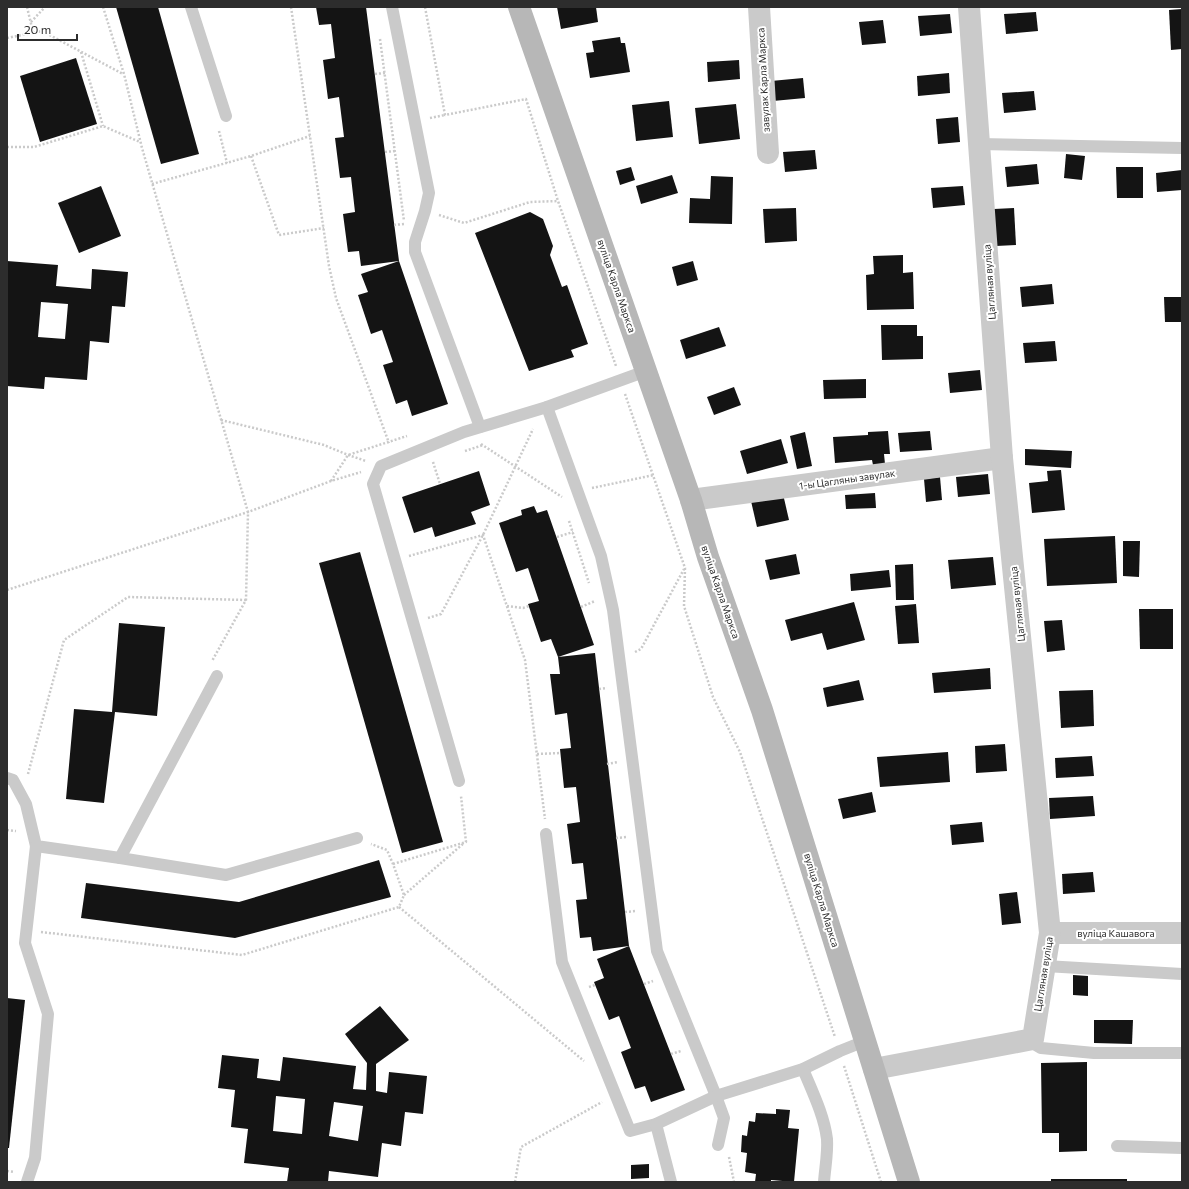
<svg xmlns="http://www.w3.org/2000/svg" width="1189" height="1189" font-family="Commissioner,sans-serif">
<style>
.building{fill:#141414;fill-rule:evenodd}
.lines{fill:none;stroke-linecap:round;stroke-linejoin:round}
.path{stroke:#cacaca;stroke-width:2.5;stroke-dasharray:2 2;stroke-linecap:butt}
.lane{stroke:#cacaca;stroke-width:12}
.street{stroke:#cacaca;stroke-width:22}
.secondary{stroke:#b7b7b7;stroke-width:22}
.labels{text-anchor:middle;stroke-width:4;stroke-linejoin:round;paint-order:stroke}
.street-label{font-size:10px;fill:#2d2d2d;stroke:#fff}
</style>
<rect width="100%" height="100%" fill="#fff"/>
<g class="building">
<path d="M116,7H158L199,154L161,164Z"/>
<path d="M316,7H366L399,261L448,404L412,416L407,400L396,404L383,365L393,362L382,330L371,334L358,295L368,292L361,274L399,261L361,266L359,251L348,252L343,214L355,212L351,177L340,178L335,138L344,137L339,97L328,99L323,60L335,58L331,24L319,25Z"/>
<path d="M557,7H596L598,22L561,29Z"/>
<path d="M1182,9V49L1171,50L1169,10Z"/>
<path d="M1036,12L1038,31L1006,34L1004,14Z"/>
<path d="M950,14L952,33L920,36L918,16Z"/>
<path d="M883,20L886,43L862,45L859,22Z"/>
<path d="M620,37L621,43H625L630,72L590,78L586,53L594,52L592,41Z"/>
<path d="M76,58L97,124L40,142L20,76Z"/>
<path d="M739,60L740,79L708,82L707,62Z"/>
<path d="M949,73L950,93L918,96L917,76Z"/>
<path d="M803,78L805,98L773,101L771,81Z"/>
<path d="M1034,91L1036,110L1004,113L1002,93Z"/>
<path d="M669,101L673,137L636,141L632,105Z"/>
<path d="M736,104L740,139L699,144L695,108Z"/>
<path d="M958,117L960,142L938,144L936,119Z"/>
<path d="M815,150L817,169L785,172L783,152Z"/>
<path d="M1066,154L1085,156L1082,180L1064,178Z"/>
<path d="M1037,164L1039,184L1007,187L1005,167Z"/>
<path d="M631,167L635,180L620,185L616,171Z"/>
<path d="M1116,167H1143V198H1117Z"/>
<path d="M1182,170V190L1157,192L1156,173Z"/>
<path d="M672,175L678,193L641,204L636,186Z"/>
<path d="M711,176L733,177L732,224L689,223L690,198L710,199Z"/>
<path d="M101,186L121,236L79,253L58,203Z"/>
<path d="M963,186L965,205L933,208L931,188Z"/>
<path d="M796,208L797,241L765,243L763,209Z"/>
<path d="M1014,208L1016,245L996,246L994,209Z"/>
<path d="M530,212L543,219L553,246L550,255L562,287L567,285L588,344L571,350L574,357L529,371L475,233Z"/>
<path d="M903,255V273L913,272L914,309L867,310L866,275L874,274L873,256Z"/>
<path d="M7,261L58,265L56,286L91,289L92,269L128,272L125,307L112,306L109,343L90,341L87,380L45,377L44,389L7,386ZM41,302L68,304L65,339L38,337Z"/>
<path d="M693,261L698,280L677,286L672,267Z"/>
<path d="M1052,284L1054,304L1022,307L1020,287Z"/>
<path d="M1164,297H1182V322H1165Z"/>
<path d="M881,325H917V336H923V359L882,360Z"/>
<path d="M719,327L726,346L686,359L680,340Z"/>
<path d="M1055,341L1057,361L1025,363L1023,343Z"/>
<path d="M980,370L982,390L950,393L948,373Z"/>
<path d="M866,379V398L824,399L823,380Z"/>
<path d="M734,387L741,405L714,415L707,397Z"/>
<path d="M888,431L890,454H884L885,464L873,465L872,460L835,463L833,437L868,435V432Z"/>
<path d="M930,431L932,450L900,452L898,433Z"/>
<path d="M805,432L812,466L797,469L790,436Z"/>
<path d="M781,439L788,463L747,474L740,451Z"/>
<path d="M1025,449L1072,451L1071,468L1025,465Z"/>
<path d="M1061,470L1065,510L1032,513L1029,483L1048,481L1047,471Z"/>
<path d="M479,471L490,505L471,512L476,524L435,537L432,527L414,533L402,497Z"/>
<path d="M988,474L990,494L958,497L956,477Z"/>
<path d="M940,477L942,500L926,502L924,479Z"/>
<path d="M875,493L876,508L846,509L845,495Z"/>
<path d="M783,494L789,520L757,527L751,501Z"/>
<path d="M534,506L537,513L547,510L594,645L558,657L595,653L629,946L593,951L591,937L580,938L576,900L587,899L583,863L572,864L567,824L580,822L576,787L564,788L560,749L571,748L567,713L555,715L550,674H560L558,657L551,639L541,642L528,604L539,601L528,568L516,572L499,523L522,515L521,510Z"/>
<path d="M1115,536L1117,583L1047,586L1044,539Z"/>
<path d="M1123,541H1140L1139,577L1123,576Z"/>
<path d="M360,552L443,842L402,853L319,563Z"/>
<path d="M796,554L800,574L770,580L765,560Z"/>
<path d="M993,557L996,585L951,589L948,560Z"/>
<path d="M913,564L914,600H896L895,565Z"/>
<path d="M889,570L891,587L851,591L850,574Z"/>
<path d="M854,602L865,640L827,650L822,633L791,641L785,620Z"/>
<path d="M916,604L919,643L898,644L895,606Z"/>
<path d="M1139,609H1173V649H1140Z"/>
<path d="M1062,620L1065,650L1047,652L1044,621Z"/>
<path d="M119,623L165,627L157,716L115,712L104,803L66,799L74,709L112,712Z"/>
<path d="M990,668L991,689L934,693L932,673Z"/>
<path d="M859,680L864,700L827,707L823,688Z"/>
<path d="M1093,690L1094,726L1061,728L1059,691Z"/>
<path d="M1005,744L1007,771L976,773L975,746Z"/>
<path d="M948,752L950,782L880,787L877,757Z"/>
<path d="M1092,756L1094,776L1056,778L1055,758Z"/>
<path d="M872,792L876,812L843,819L838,799Z"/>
<path d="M1093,796L1095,816L1050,819L1049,798Z"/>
<path d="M982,822L984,842L952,845L950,825Z"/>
<path d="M379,860L391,897L235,938L81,918L86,883L239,902Z"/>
<path d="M1093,872L1095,892L1063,894L1062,874Z"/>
<path d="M1017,892L1021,923L1002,925L999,894Z"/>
<path d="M629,946L685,1090L651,1102L645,1086L635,1089L621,1052L631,1048L619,1016L609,1020L594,982L604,978L597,959Z"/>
<path d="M1073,975L1088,976V996L1073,995Z"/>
<path d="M7,998L25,1000L9,1148H7Z"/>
<path d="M380,1006L409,1040L376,1064V1091L387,1093L389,1072L427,1076L423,1114L405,1112L401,1146L382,1143L378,1177L329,1171L328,1182H287L289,1168L244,1163L248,1129L231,1127L235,1090L218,1088L222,1055L259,1059L257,1078L280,1081L283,1057L356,1066L353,1089L366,1090L367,1063L345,1034ZM276,1096L305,1099L302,1134L273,1131ZM334,1102L363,1106L358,1141L329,1136Z"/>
<path d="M1094,1020H1133L1132,1044L1094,1043Z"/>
<path d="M1087,1062V1151L1059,1152V1133H1042L1041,1063Z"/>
<path d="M776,1109L790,1110L788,1128L799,1129L794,1182L771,1180V1182H755L756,1174L745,1172L747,1153L741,1152L742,1135L747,1136L749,1121L755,1122L756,1113L776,1114Z"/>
<path d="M649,1164V1178L631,1179V1165Z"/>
<rect x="1051" y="1179" width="76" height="3"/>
</g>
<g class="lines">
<g class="path">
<path d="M27,7L33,32"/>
<path d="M103,7L124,74L142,148L248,512L246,600L212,661"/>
<path d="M291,7L329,266L336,298L389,443"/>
<path d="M425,7L445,115L526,99L558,201L616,366"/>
<path d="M31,22L45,7"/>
<path d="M7,38L42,31L123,74"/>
<path d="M380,39L404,221"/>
<path d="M81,52L103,126"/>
<path d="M375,74L385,73"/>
<path d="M430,118L445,115"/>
<path d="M219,131L227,163"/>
<path d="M7,147H34L103,126L140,142"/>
<path d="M385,152L395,151"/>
<path d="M251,156L279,235L324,228"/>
<path d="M152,184L251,156L310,136"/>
<path d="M439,215L464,223L530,202L558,201"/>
<path d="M394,225L404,224"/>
<path d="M625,394L685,568L684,606L713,697L740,752L835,1037"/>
<path d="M221,420L324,445L348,455L366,461"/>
<path d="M481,444L562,497"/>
<path d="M465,451L483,445"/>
<path d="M433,462L440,484"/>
<path d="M331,481L348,455L407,436"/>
<path d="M592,488L654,475"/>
<path d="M569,521L589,583"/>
<path d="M557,537L573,532"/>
<path d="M409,556L483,535L525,660L545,819"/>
<path d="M7,590L248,512L331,481L361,472"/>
<path d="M507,606L523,608L529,606"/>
<path d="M581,607L595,601"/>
<path d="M428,618L441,614L483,535L533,429"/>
<path d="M635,652L641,649L684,569"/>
<path d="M599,689L607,688"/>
<path d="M537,754L560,753"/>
<path d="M607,764L618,762"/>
<path d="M28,774L64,640L128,597L246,600"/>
<path d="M7,830L16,831"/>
<path d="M616,838L627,837"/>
<path d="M393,864L466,842L461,796"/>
<path d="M404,895L464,843"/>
<path d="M399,907L584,1061"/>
<path d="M625,912L636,911"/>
<path d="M41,932L242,955L399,907L404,895L393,864L387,850L371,844"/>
<path d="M644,984L653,981"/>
<path d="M589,987L595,985"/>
<path d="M671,1054L681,1051"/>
<path d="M844,1066L881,1182"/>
<path d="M729,1157L734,1182"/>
<path d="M7,1171L14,1172"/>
<path d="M515,1182L521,1147L602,1102"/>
</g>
<g class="lane">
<path d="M191,7L226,116"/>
<path d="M392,7L429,193L425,211L415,242V252L480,427"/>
<path d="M979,144L1182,148"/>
<path d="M547,407L601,556L613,610L657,951L716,1096L724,1118L718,1145"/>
<path d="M7,778L13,780L26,804L36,846L120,858L226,875L357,838"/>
<path d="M459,781L373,484L381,466L464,432L547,407L646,371"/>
<path d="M546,834L562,962L630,1131L656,1124L716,1096L803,1069L840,1051L865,1041"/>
<path d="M120,858L217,676"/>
<path d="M1045,966L1182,974"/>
<path d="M1033,1039L1036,1045L1041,1048L1094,1053H1182"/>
<path d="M803,1069C812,1091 824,1115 827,1139C828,1153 825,1168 824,1182"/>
<path d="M656,1124L671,1182"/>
<path d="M1117,1146L1182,1148"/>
<path d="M27,1182L35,1158L48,1014L25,943L36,846"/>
</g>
<g class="street">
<path d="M759,7L768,153"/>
<path d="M691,500L1002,458"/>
<path d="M1050,933H1182"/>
<path d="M874,1069L1033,1039L1050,933L1002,458L969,7"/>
</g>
<path class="secondary" d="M519,7L691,500L708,557L762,710L909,1182"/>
</g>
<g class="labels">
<g class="street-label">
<text transform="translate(763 80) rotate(-93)" y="4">завулак Карла Маркса</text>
<text transform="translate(989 282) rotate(-94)" y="4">Цагляная вуліца</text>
<text transform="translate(617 286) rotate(71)" y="4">вуліца Карла Маркса</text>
<text transform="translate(847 479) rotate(-8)" y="4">1-ы Цагляны завулак</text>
<text transform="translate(721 592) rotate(71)" y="4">вуліца Карла Маркса</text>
<text transform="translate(1017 604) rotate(-96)" y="4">Цагляная вуліца</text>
<text transform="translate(822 900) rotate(73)" y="4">вуліца Карла Маркса</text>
<text x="1116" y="937">вуліца Кашавога</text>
<text transform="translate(1043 974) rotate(-81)" y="4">Цагляная вуліца</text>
</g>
</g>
<rect width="1189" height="1189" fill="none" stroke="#2d2d2d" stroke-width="16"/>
<path d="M18 34v6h59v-6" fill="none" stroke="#2d2d2d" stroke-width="2"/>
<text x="24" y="34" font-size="12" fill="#2d2d2d" stroke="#ffffff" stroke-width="3" paint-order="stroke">20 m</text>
</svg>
